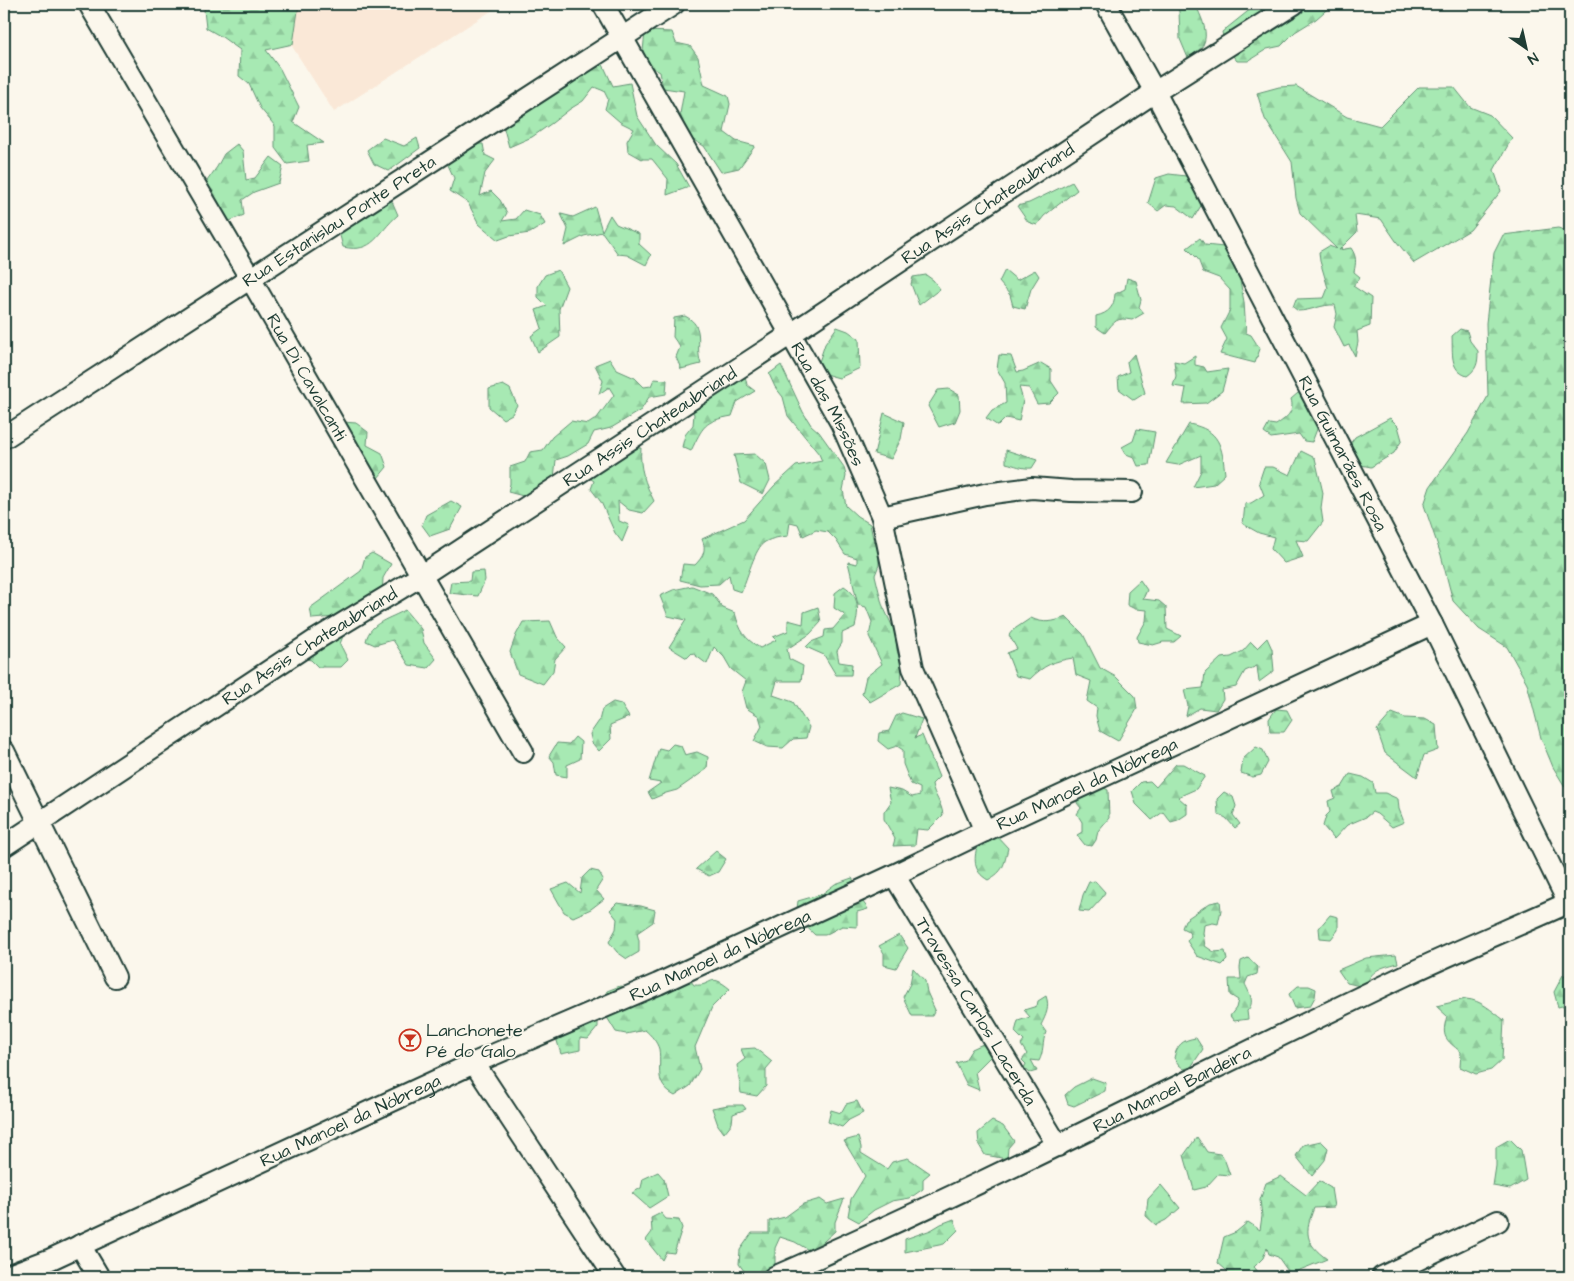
<svg xmlns="http://www.w3.org/2000/svg" width="1574" height="1281" font-family="'Architects Daughter',sans-serif">
<style>
.built{fill:#fae8d7}
.forest{fill:url(#forest-firs);stroke:#639374}
.lines{fill:none;stroke-linecap:round;stroke-linejoin:round}
.street-casing{stroke:#1f3d34;stroke-width:24}
.street{stroke:#fbf7ec;stroke-width:20}
.labels{text-anchor:middle;stroke-width:4;stroke-linejoin:round;paint-order:stroke}
.street-label{font-size:18px;fill:#1f3d34;stroke:#fbf7ec}
.poi-label{font-size:18px;fill:#1f3d34;stroke:#fbf7ec;text-anchor:start}
</style>
<defs>
<pattern id="forest-firs" width="22" height="20" patternUnits="userSpaceOnUse" patternTransform="scale(1.25)"><rect width="22" height="20" fill="#a7e9b3"/><path d="M5 1l3.5 6h-7zM16 11l3.5 6h-7z" fill="#8fc99b"/></pattern>
</defs>
<rect width="100%" height="100%" fill="#fbf7ec"/>
<filter id="ink" filterUnits="userSpaceOnUse"><feTurbulence type="fractalNoise" baseFrequency=".02" numOctaves="2"/><feDisplacementMap in="SourceGraphic" scale="10" xChannelSelector="R" yChannelSelector="G"/><feConvolveMatrix kernelMatrix="1 2 1 2 8 2 1 2 1" color-interpolation-filters="sRGB"/></filter>
<g filter="url(#ink)">
<path class="built" d="M265,4H502L334,112Z"/>
<g class="forest">
<path d="M206,4H299L293,44L266,50L280,69L299,107L293,122L324,143L307,145L309,161L287,164L275,148V126L260,108L249,84L239,76L240,50L222,37L206,28L204,10Z"/>
<path d="M1173,4H1203L1198,10C1202,19 1209,34 1203,45C1201,50 1192,54 1188,58L1180,39L1179,11Z"/>
<path d="M1251,4H1333L1316,19L1295,32L1281,46L1267,49L1248,61H1237L1225,46L1222,32L1252,8Z"/>
<path d="M645,31L672,32L676,43L690,46L698,57L704,85L728,96L730,104L724,132L736,141L755,146L739,168L721,172L704,146L688,137L680,114L684,91L663,88L660,72L642,62Z"/>
<path d="M600,58L613,86L630,83L637,116L656,145L676,164L689,187L667,195L668,179L652,159H642L628,151L627,141L634,129L620,122L605,109L608,99L604,91L594,87L583,101L570,109L552,123L532,137L509,147L504,129L508,110Z"/>
<path d="M1296,86L1347,117L1380,126L1419,87H1454L1470,107L1490,115L1512,138L1494,170L1501,191L1470,230L1414,263L1396,241L1381,219L1355,215L1357,232L1339,250L1351,248C1357,257 1356,262 1354,272L1360,277L1353,286L1371,298L1370,326L1357,331L1358,342L1355,356L1349,345L1344,347L1334,327L1337,314L1335,305C1322,304 1311,311 1298,311L1293,307L1296,299L1324,298L1328,288L1320,261L1319,252L1329,246L1337,249L1300,213L1296,198L1292,162L1265,119L1257,93L1279,87Z"/>
<path d="M383,138L404,146L417,138L420,148L389,171L374,164L367,150Z"/>
<path d="M237,144L243,151L246,180L255,178L271,157L283,166L279,183L254,192L242,200L244,215L225,223L197,195L217,167L224,154Z"/>
<path d="M466,144H483L485,155L495,160L485,173L480,196L491,191L500,200L507,213L502,221L516,219L524,210L540,215L545,224L530,233L509,236L498,240L479,224L468,203L450,191L454,178L448,165L451,156Z"/>
<path d="M1169,174L1186,176L1205,199L1193,219L1176,206L1166,205L1158,211L1148,203L1156,178Z"/>
<path d="M1072,182L1077,190L1044,216L1037,225L1028,222L1017,206L1029,203Z"/>
<path d="M391,199L398,215C377,233 374,254 343,247L338,228Z"/>
<path d="M595,207L602,231L610,215L616,224L639,234V244L651,255L646,265L627,255L618,254L602,232L584,236L564,246L568,229L561,214L573,217Z"/>
<path d="M1558,228L1570,232V795L1553,767L1541,738L1527,683L1507,647L1479,629L1453,601L1441,555L1424,505L1430,487L1468,433L1488,396L1486,323L1494,253L1503,235Z"/>
<path d="M1200,238L1205,245L1224,247L1238,269L1244,302L1246,333L1251,335L1260,349L1255,363L1220,354L1227,339L1221,328L1230,310V290L1219,278L1203,272L1198,259L1187,248Z"/>
<path d="M558,270L567,287L559,309L560,337L538,352L531,336L542,328L536,310L547,306L538,297V286L545,275Z"/>
<path d="M1005,270L1017,280L1035,270L1039,276L1031,289L1025,309L1013,306L1010,295L999,282Z"/>
<path d="M926,275L933,280L940,289L919,305L911,284L913,277Z"/>
<path d="M1127,278L1136,281L1141,300L1139,307L1144,313L1132,320C1116,317 1115,321 1105,333L1096,327V316C1109,313 1114,307 1115,294L1125,289Z"/>
<path d="M685,316C707,327 694,345 701,364L681,369L676,357L680,347L673,337L674,318Z"/>
<path d="M837,327L848,331L859,339L860,368L839,378L825,374L818,365L825,344Z"/>
<path d="M1460,329L1467,331L1470,341L1478,351C1478,363 1477,369 1467,376C1449,370 1453,352 1452,336Z"/>
<path d="M1134,354L1145,393L1134,400L1119,389L1118,377L1129,372L1127,362Z"/>
<path d="M999,355L1011,356L1017,372L1023,371L1041,363L1051,369V381L1059,393L1049,403L1037,404L1029,388L1019,387L1023,400L1019,421L1006,418L998,426L986,418L992,410L1006,403L1005,383L997,369Z"/>
<path d="M1195,356V365L1204,367L1207,372L1228,369L1222,391L1206,403L1183,404L1186,388L1173,386L1176,376L1174,361L1184,363Z"/>
<path d="M610,359L617,370L635,378L644,387L651,386L654,379L667,380L666,394L649,397L641,410L611,428L594,432L588,444L568,456L556,460L553,487L531,498L508,492L510,484V467L525,462L530,452L543,450L552,437L571,421L588,424L597,418L614,395L609,387L599,394L603,381L595,365Z"/>
<path d="M781,365L803,412L811,425L819,432L844,467L846,476L843,490L846,506L857,516L870,524L873,538L879,550V565L875,575L882,604L896,634L897,650L902,667L901,684L870,702L862,694L866,677L882,664L869,636L872,622L866,607L858,605L848,562L857,564V558L845,554L836,540L828,532L816,530L803,536L798,524L790,522L788,536C780,537 772,538 765,542C755,547 747,580 741,592L732,589L729,575L719,584L700,585L680,580L683,564L695,565C703,557 707,550 702,539L744,520L774,486L796,466L822,461L819,454L788,416L783,397L775,387L769,374Z"/>
<path d="M745,376L747,385L755,391L737,402L732,416C704,421 703,426 691,451L682,447L685,435L693,425L694,414L688,403Z"/>
<path d="M503,385L510,389L517,405L512,414L503,419L489,407V389Z"/>
<path d="M949,389L959,395L960,410L955,422L939,427L928,406L938,390Z"/>
<path d="M1298,393H1304L1319,424L1312,442L1304,441L1299,434L1271,438L1264,433L1269,424L1276,425C1286,418 1295,412 1291,399Z"/>
<path d="M884,413L904,422L901,439L891,459L874,454Z"/>
<path d="M1390,418L1398,426L1402,440L1394,453L1371,467L1356,464L1347,448L1355,437Z"/>
<path d="M343,422L356,423L368,432L367,445L382,453L387,467L378,478L364,472L343,451L333,447L335,427Z"/>
<path d="M1189,424C1220,430 1222,446 1225,474L1214,484L1193,487L1201,471V455L1178,465L1166,463Z"/>
<path d="M1137,429L1155,432L1149,465L1138,466L1134,457L1126,454L1122,447L1133,441Z"/>
<path d="M641,448C639,468 645,483 654,501L643,513L629,510L618,501L619,521L629,525L622,542L615,533L601,502L591,489L594,481L582,473L626,450Z"/>
<path d="M1006,450L1037,460L1032,468C1022,469 1015,465 1006,463Z"/>
<path d="M1301,451L1315,458L1323,493L1321,508L1323,522L1308,541L1296,540L1303,557L1284,563L1271,549L1274,537L1259,533L1243,524L1245,504L1251,503L1264,495L1259,482L1264,467H1273L1290,475Z"/>
<path d="M755,454L766,464L770,480L763,494L741,483L734,455Z"/>
<path d="M451,501L462,507L450,529L430,536L422,525L426,515Z"/>
<path d="M372,553L391,564L383,578L382,598L347,616L312,619L310,608L361,571L365,557Z"/>
<path d="M484,571L485,580L478,596L449,593L451,582L470,581L471,572Z"/>
<path d="M1140,580L1147,590L1143,599L1159,601L1166,607L1167,629L1181,636L1174,642H1163L1153,645L1138,642L1137,637L1146,621L1147,610L1135,609L1127,605L1128,591Z"/>
<path d="M692,586L712,594L723,608L735,613C740,631 744,638 760,648L776,640L773,637L788,631V620L803,624L804,612L818,607L821,622L810,634L787,649L789,659L803,666L801,681H777L773,695L793,702L809,727L806,738L793,739L783,748L767,747L754,741L762,726L759,716L746,708L742,692L746,681L731,669L724,657L714,647L707,664L692,653L687,658L669,647L686,620L668,616L660,596L673,590Z"/>
<path d="M844,586C860,596 859,610 855,627L842,633V643L837,651L839,662L852,664L851,675H836L824,655L806,647L811,642L824,637L825,630L833,629L845,615L834,608L835,593Z"/>
<path d="M405,610L421,629L424,643L436,659L428,668L409,665L393,640L375,645L366,641C370,622 390,619 405,610Z"/>
<path d="M1066,617L1083,634L1100,668L1116,677L1135,696L1137,709L1118,741L1100,731L1096,716L1097,708L1087,701L1091,681L1076,675L1073,658C1054,661 1044,665 1030,679L1016,676L1007,653L1017,649L1009,635L1013,630L1031,618C1044,624 1053,622 1066,617Z"/>
<path d="M550,621L557,637L566,647L555,659L553,671L543,684L518,674L510,652L516,635L523,622Z"/>
<path d="M337,628L343,636L340,644L348,660L341,667H318L311,660L302,658L307,645L309,630L325,633Z"/>
<path d="M1267,638L1272,649L1274,671L1259,682L1257,666L1245,671L1236,687L1222,690L1223,699L1216,710L1200,708L1186,716L1188,706L1184,690L1203,688L1205,673L1221,658L1231,657L1243,651L1251,642L1257,648Z"/>
<path d="M613,702L621,704L629,717L610,725L611,739L599,751L592,743L590,734L599,721L602,709Z"/>
<path d="M1276,709L1287,710L1292,720L1284,732H1270L1269,719Z"/>
<path d="M902,713L922,719L915,738L922,735L939,777L932,784C934,796 942,803 943,815L928,830L917,829L915,845L893,846L895,839L884,819V812L891,802L888,788L902,791L912,797L920,795V788L911,784L903,764V750L897,746L888,749L878,741L879,733L889,731L896,716Z"/>
<path d="M1392,713L1405,718L1425,719L1436,725L1438,750L1424,755L1417,777L1385,753L1377,730Z"/>
<path d="M575,737L581,742L580,759L567,765V777L556,775L554,762L549,756L557,743L569,744Z"/>
<path d="M673,744L681,746L685,755L697,752L708,757L707,769L677,790L666,793L652,799L648,792L661,783L649,781L659,748L667,750Z"/>
<path d="M1256,747L1263,750L1268,762L1261,775L1253,777L1241,773L1243,759Z"/>
<path d="M1176,764H1183L1205,776L1196,789L1178,797L1187,805V814L1178,820L1171,822L1163,812L1152,820L1136,804L1132,791L1141,782L1150,781L1156,787Z"/>
<path d="M1350,774L1363,777L1373,783L1375,793H1385L1398,799L1399,809L1404,822L1392,827L1377,814L1372,812L1366,817L1347,825L1334,839L1323,826L1326,816L1330,812L1328,801L1335,798L1333,791L1342,787Z"/>
<path d="M1097,784L1108,790L1109,818L1098,831L1096,840L1092,846L1085,845L1077,835L1082,832V822L1077,814L1081,808L1077,803L1079,792Z"/>
<path d="M1224,792L1233,797L1236,806L1233,815L1240,824L1235,828L1226,818L1218,814L1217,799Z"/>
<path d="M996,835L1008,848C1004,865 1004,871 988,880C972,871 974,858 978,842Z"/>
<path d="M716,851L726,859L718,872L709,876L696,869Z"/>
<path d="M590,870L599,872L603,879L596,890L604,899L591,909L573,917L564,912L551,889L568,883L580,893L582,878Z"/>
<path d="M852,878L863,895V902L868,909L857,912V927L842,926L825,935H815L796,917L798,901L822,894L835,884Z"/>
<path d="M1095,881L1105,892L1102,898L1089,912L1079,911L1083,895L1089,882Z"/>
<path d="M1220,901L1221,910L1218,924L1213,923L1204,925L1203,933L1205,946L1214,952L1225,951L1227,960L1222,965L1197,956L1187,941L1191,936L1188,931L1182,928L1185,920L1210,903Z"/>
<path d="M617,903L641,906L655,910L653,922L637,933L639,941V952L627,959L617,952L609,942L616,929L617,919L610,910Z"/>
<path d="M1330,915L1338,917V930L1331,939L1320,938L1319,928Z"/>
<path d="M899,935L908,948L896,968L884,965V953L879,946Z"/>
<path d="M1396,955L1398,963C1380,968 1372,969 1365,987L1347,983L1338,970L1366,958Z"/>
<path d="M1248,958L1258,967L1257,974L1248,977L1245,984C1249,993 1256,1002 1247,1011L1248,1019L1234,1021L1230,1016L1236,1008L1238,1000L1230,995L1229,979H1241L1240,968L1241,961Z"/>
<path d="M913,968L925,981L927,992L935,1010L932,1016H912L903,997L910,984Z"/>
<path d="M684,972L694,985C714,987 708,971 730,989L712,1007L695,1047L700,1069L690,1086L675,1096C653,1084 662,1069 659,1049C657,1042 651,1035 645,1030L626,1034L616,1032L600,1006L607,991L620,986L640,988Z"/>
<path d="M1563,975L1570,976V1004L1558,1007L1554,992Z"/>
<path d="M1298,986H1309L1316,989L1315,997L1310,1006L1295,1008L1289,994Z"/>
<path d="M1046,996C1050,1007 1046,1015 1041,1025L1046,1032C1042,1042 1044,1052 1039,1061L1031,1060L1037,1071L1030,1073L1024,1068L1026,1064L1022,1060L1027,1054L1021,1045L1024,1041L1015,1032L1018,1021L1030,1017L1024,1010L1037,1006L1038,1001Z"/>
<path d="M1466,999C1481,1000 1492,1011 1504,1020L1502,1060L1491,1070L1476,1074L1460,1067L1461,1052C1445,1039 1441,1037 1447,1016L1436,1006Z"/>
<path d="M598,1019V1027L588,1039L580,1038V1050L561,1054L557,1041V1034Z"/>
<path d="M1196,1038L1203,1049L1191,1067L1184,1069L1179,1065L1174,1058C1177,1045 1182,1040 1196,1038Z"/>
<path d="M985,1043L995,1052L975,1072L979,1090L967,1085L956,1063L965,1060L972,1049Z"/>
<path d="M755,1048L772,1062L766,1069V1086L757,1096L741,1093L737,1065L745,1059L741,1049Z"/>
<path d="M1092,1078L1106,1083L1105,1091L1074,1106L1068,1104L1065,1095L1074,1087Z"/>
<path d="M857,1101L863,1113L849,1120L842,1127L828,1122L831,1110L841,1113L846,1104Z"/>
<path d="M728,1105H743L746,1109L733,1114L732,1123L724,1133L718,1125L712,1108Z"/>
<path d="M992,1121L1003,1126L1014,1141L1008,1148L1007,1159L985,1155L979,1145L978,1133Z"/>
<path d="M858,1137L861,1147V1153L887,1169L892,1162L908,1158L930,1173L923,1179V1189L910,1198L892,1201L874,1210L859,1222L848,1216L851,1199L865,1176L844,1141Z"/>
<path d="M1197,1137L1207,1152L1220,1154L1225,1161L1230,1175L1218,1174L1206,1187L1194,1190L1184,1155Z"/>
<path d="M1510,1139L1521,1150L1526,1180L1510,1189L1493,1186L1496,1166V1147Z"/>
<path d="M1321,1141L1328,1148L1325,1160L1312,1176L1296,1156L1303,1145Z"/>
<path d="M658,1172L664,1179L668,1196L649,1208L632,1193L641,1188L643,1179Z"/>
<path d="M1281,1176L1306,1195L1319,1181L1331,1188L1334,1207L1314,1208C1304,1233 1305,1243 1327,1259L1290,1274L1278,1257L1269,1254L1267,1248L1263,1258L1254,1267L1263,1277H1234L1218,1263L1224,1237L1236,1232L1248,1222L1260,1230L1262,1216L1260,1200L1266,1183Z"/>
<path d="M1161,1185L1180,1208L1166,1220L1156,1225L1146,1216L1148,1199Z"/>
<path d="M820,1199L827,1204L844,1199L835,1222V1231L812,1252L795,1242L780,1237L775,1248V1264L762,1277L747,1275L739,1264L740,1250L752,1233H769V1221L785,1217L803,1204Z"/>
<path d="M661,1213L666,1219L679,1220L682,1228L674,1253L666,1252L662,1260L646,1240L652,1232L651,1218Z"/>
<path d="M954,1219L958,1230L944,1244L905,1252V1239L931,1230L941,1224Z"/>
</g>
<g class="lines">
<g class="street-casing">
<g id="street">
<path id="s1" d="M89,4L250,278L523,752"/>
<path id="s2" d="M603,4L841,423L882,517L913,668L985,831"/>
<path id="s3" d="M1106,4L1155,92L1432,624L1570,906"/>
<path id="s4" d="M4,438L674,4"/>
<path d="M882,517L985,494L1032,488L1071,491L1132,492"/>
<path d="M4,751L115,977"/>
<path id="s5" d="M4,846L317,639L421,576L791,334L1155,92L1294,4"/>
<path id="s6" d="M894,875L1058,1146"/>
<path d="M474,1063L615,1277"/>
<path d="M80,1245L99,1277"/>
<path id="s7" d="M4,1277L51,1259L474,1063L658,984L894,875L985,831L1432,624"/>
<path id="s8" d="M774,1277C988,1184 1194,1076 1404,976C1459,950 1515,927 1570,902"/>
<path d="M1382,1277L1498,1221"/>
</g>
</g>
<use href="#street" class="street"/>
</g>
</g>
<defs>
<g id="bar-ring" transform="scale(1.125)"><circle r="9.5" fill="#fbf7ec" stroke="#c8321e" stroke-width="1.5"/><path d="M-6-5H6L.8 .8V4.5H3.5V6h-7V4.5H-.8V.8Z" fill="#c8321e"/></g>
</defs>
<g fill-rule="evenodd">
<use href="#bar-ring" x="410" y="1040"/>
</g>
<g class="labels">
<g class="street-label">
<text dy="6" stroke="none"><textPath href="#s5" startOffset="1175">Rua Assis Chateaubriand</textPath></text>
<text dy="6" stroke="none"><textPath href="#s4" startOffset="399">Rua Estanislau Ponte Preta</textPath></text>
<text dy="6" stroke="none"><textPath href="#s1" startOffset="432">Rua Di Cavalcanti</textPath></text>
<text dy="6" stroke="none"><textPath href="#s2" startOffset="459">Rua das Missões</textPath></text>
<text dy="6" stroke="none"><textPath href="#s5" startOffset="770">Rua Assis Chateaubriand</textPath></text>
<text dy="6" stroke="none"><textPath href="#s3" startOffset="508">Rua Guimarães Rosa</textPath></text>
<text dy="6" stroke="none"><textPath href="#s5" startOffset="365">Rua Assis Chateaubriand</textPath></text>
<text dy="6" stroke="none"><textPath href="#s7" startOffset="1190">Rua Manoel da Nóbrega</textPath></text>
<text dy="6" stroke="none"><textPath href="#s7" startOffset="785">Rua Manoel da Nóbrega</textPath></text>
<text dy="6" stroke="none"><textPath href="#s6" startOffset="159">Travessa Carlos Lacerda</textPath></text>
<text dy="6" stroke="none"><textPath href="#s8" startOffset="440">Rua Manoel Bandeira</textPath></text>
<text dy="6" stroke="none"><textPath href="#s7" startOffset="380">Rua Manoel da Nóbrega</textPath></text>
</g>
<g class="poi-label">
<text x="426" y="1036">Lanchonete<tspan x="426" dy="21">Pé do Galo</tspan></text>
</g>
</g>
<rect width="1574" height="1281" fill="none" stroke="#fbf7ec" stroke-width="20"/>
<rect x="10" y="10" width="1554" height="1261" fill="none" stroke="#1f3d34" stroke-width="2" filter="url(#ink)"/>
<g transform="translate(1526 48) rotate(146)" stroke="#fbf7ec" stroke-width="4" paint-order="stroke">
<path d="M0-4L9 19L0 12L-9 19Z" fill="#1f3d34"/>
<text y="-8" font-size="14" font-weight="bold" text-anchor="middle" fill="#1f3d34">N</text>
</g>
</svg>
